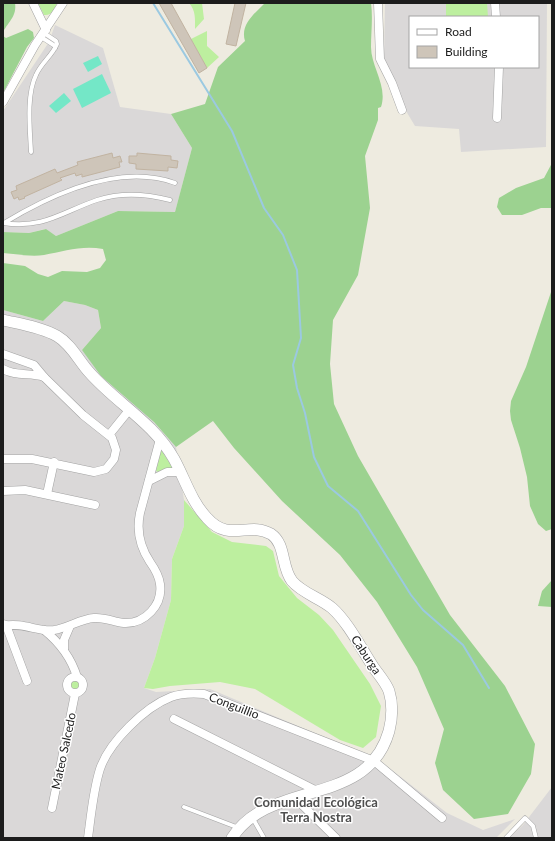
<svg xmlns="http://www.w3.org/2000/svg" width="555" height="841" font-family="Lato,sans-serif">
<style>
.residential{fill:#dad8d8;fill-rule:evenodd}
.grass{fill:#bdef9f}
.forest{fill:#9cd290}
.pitch{fill:#74e7c7}
.lines{fill:none;stroke-linecap:round;stroke-linejoin:round}
.stream{stroke:#9bc9e1;stroke-width:2}
.building{fill:#cec5b9;stroke:#c1b3a1}
.service-casing{stroke:#a3a3a3;stroke-width:5}
.minor-casing{stroke:#a3a3a3;stroke-width:9}
.tertiary-casing{stroke:#a3a3a3;stroke-width:12}
.service{stroke:#fff;stroke-width:4}
.minor{stroke:#fff;stroke-width:8}
.tertiary{stroke:#fff;stroke-width:11}
.labels{text-anchor:middle;stroke-width:3;stroke-linejoin:round;paint-order:stroke}
.street-label{font-size:12px;fill:#1c1c1c;stroke:#fff}
.neighbourhood-label{font-size:13px;font-weight:bold;fill:#4f4f4f;stroke:#fff}
</style>
<rect width="100%" height="100%" fill="#eeebe0"/>
<g class="residential">
<path d="M385,3H547L546,147L461,152L459,129L415,126L406,111L384,59ZM410,17H538V67H410Z"/>
<path d="M55,25L103,48L120,107L171,114L192,148L175,212L118,211L56,236L45,229L29,233L3,232V111L49,42Z"/>
<path d="M64,301L85,305L98,310L101,328L82,350L154,422L176,447L184,500V526L172,559L171,600L155,658L144,688L156,692L210,689L379,760L447,813L483,830L515,819L496,838H3V310L43,321Z"/>
<path d="M552,787V838H509L523,825Z"/>
</g>
<g class="grass">
<path d="M38,3H57C54,9 52,16 44,15Z"/>
<path d="M189,3H202L204,19L195,29C195,19 196,11 189,3Z"/>
<path d="M446,3H487L488,17H446Z"/>
<path d="M207,31V46L219,57L207,68L191,39Z"/>
<path d="M161,451H162L172,467L171,469L158,472L156,471Z"/>
<path d="M184,500L212,532L232,542L266,546L273,551L279,576L297,598L319,615L333,630L370,684L381,706L376,737L363,748L340,740L255,689L220,682L170,686L153,689L144,688L155,658L171,600L172,559L184,526Z"/>
<circle cx="75" cy="685" r="7"/>
</g>
<g class="forest">
<path d="M3,3H15C17,16 9,21 3,32Z"/>
<path d="M265,3H371C373,17 371,33 371,47C371,67 388,86 381,107L378,108V120L365,156L370,208L358,275L333,320L330,364L334,404L358,456L450,615L505,686L535,744L531,774L508,814L474,819L443,790L435,763L444,729L417,667L377,602L340,555L282,501L234,448L213,421L176,447L154,422L101,376L82,350L101,328L98,310L85,305L64,301L43,321L3,310V263L25,266L38,274L48,277L62,271L87,272L100,268L106,260L103,249C83,245 64,251 44,255C31,257 16,254 3,253V232L29,233L46,229L56,236L118,211L175,212L192,148L171,114L205,104L218,67L245,41C240,25 254,14 265,3Z"/>
<path d="M28,29L33,32L34,38L27,47L3,93V36L6,38Z"/>
<path d="M552,163V208H541L522,215H502L497,207L499,198L516,188L544,178Z"/>
<path d="M552,289V529L546,531L538,524L530,506L527,477L520,448L511,420L510,411L511,401L526,367Z"/>
<path d="M552,580V607L538,606L542,591Z"/>
</g>
<g class="pitch">
<path d="M98,56L102,64L88,72L83,63Z"/>
<path d="M102,74L111,93L82,108L73,89Z"/>
<path d="M64,93L71,101L56,113L49,106Z"/>
</g>
<g class="lines">
<path class="stream" d="M153,3L232,131L264,208L283,235L297,270L301,338L293,365L297,388L305,413L314,457L328,486L358,511L411,595L423,610L463,645L489,688"/>
</g>
<g class="building">
<path d="M159,3H171L207,68L199,73Z"/>
<path d="M235,3H246L236,46L226,44Z"/>
<path d="M112,153L113,158L120,156L122,162H119L120,167L82,177V174L76,176L75,173L60,178L62,180L24,197L25,198L19,200L18,197L14,199L11,192L17,190L16,186L55,169L57,173L78,165L77,162Z"/>
<path d="M137,153L171,156V160L178,161L177,168L168,167V171L136,169V164L129,163V156H137Z"/>
</g>
<g class="lines">
<g class="service-casing">
<g id="service">
<path d="M41,37L55,46V48"/>
<path d="M31,152C30,130 26,95 36,75C41,63 52,56 57,44L56,41L44,33"/>
<path d="M3,223C44,229 62,212 97,200C121,192 147,194 170,200"/>
<path d="M4,223C52,194 120,163 175,183"/>
<path d="M184,807L239,828"/>
<path d="M252,817L264,838"/>
<path d="M506,838L525,818L533,826L536,838"/>
</g>
</g>
<g class="minor-casing">
<g id="minor">
<path d="M33,3L46,30"/>
<path d="M378,3L380,59L392,83L402,110"/>
<path d="M495,3L496,17"/>
<path d="M3,102L35,45L63,3"/>
<path d="M497,118L499,67"/>
<path d="M3,354L34,365L44,377C30,372 16,377 3,369"/>
<path d="M109,435L130,409"/>
<path d="M3,459H32L94,472L106,469L114,459L116,450L112,438L83,415L44,377"/>
<path d="M149,481L167,472H179"/>
<path d="M3,491L25,490L95,505"/>
<path d="M47,494L54,462"/>
<path d="M3,624L6,625L27,681"/>
<path d="M3,626C24,622 37,632 54,630C68,628 80,619 94,618C105,617 114,622 124,623C145,624 163,605 160,584C159,576 155,569 150,562C140,547 136,532 140,513L160,439"/>
<path d="M44,630C60,643 71,657 77,677"/>
<path d="M64,649V640L70,626"/>
<circle cx="75" cy="685" r="8"/>
<path d="M174,719L317,791"/>
<path d="M295,798L336,838"/>
<path d="M52,808L75,694"/>
<path d="M88,838C91,816 93,791 100,769C109,742 145,707 171,697C182,693 193,693 204,694L374,761L442,818"/>
</g>
</g>
<g class="tertiary-casing">
<path id="tertiary" d="M3,320C20,324 41,327 57,336C71,344 79,361 89,372C116,403 153,422 174,459C185,479 191,501 207,518C229,543 249,521 271,534C286,544 281,567 292,581C302,593 320,598 332,608C348,622 362,650 374,668C379,675 386,683 389,691C393,704 392,719 389,731C367,809 270,778 232,838"/>
</g>
<use href="#service" class="service"/>
<use href="#minor" class="minor"/>
<use href="#tertiary" class="tertiary"/>
</g>
<g class="labels">
<g class="street-label">
<text transform="translate(366 655) rotate(56)" y="4">Caburga</text>
<text transform="translate(234 706) rotate(21)" y="4">Conguillio</text>
<text transform="translate(64 751) rotate(-78)" y="4">Mateo Salcedo</text>
</g>
<g class="neighbourhood-label">
<text x="316" y="807">Comunidad Ecológica<tspan x="316" dy="15">Terra Nostra</tspan></text>
</g>
</g>
<rect width="555" height="841" fill="none" stroke="#1c1c1c" stroke-width="8"/>
<rect x="409" y="16" width="130" height="52" fill="#ffffff" stroke="#a4a4a4"/>
<rect x="417" y="29" width="20" height="6" fill="#ffffff" stroke="#a4a4a4"/>
<text x="445" y="36" font-size="12" fill="#1c1c1c">Road</text>
<rect x="417" y="46" width="20" height="12" fill="#cec5b9" stroke="#a4a4a4"/>
<text x="445" y="56" font-size="12" fill="#1c1c1c">Building</text>
</svg>
